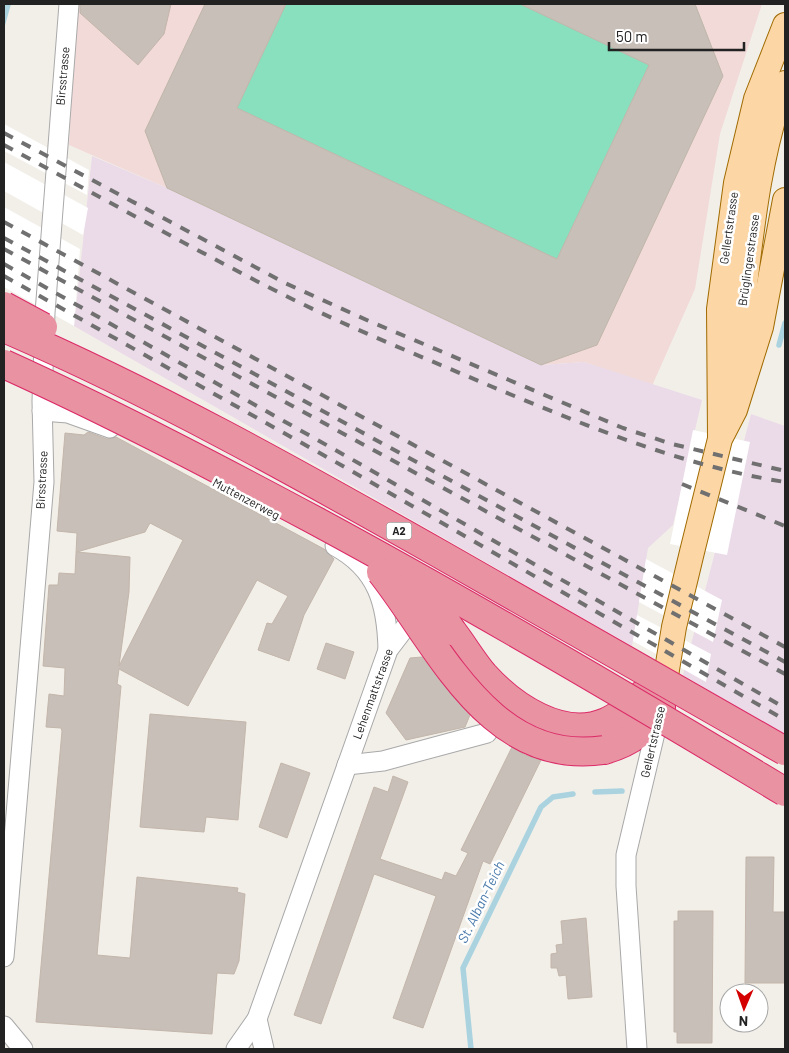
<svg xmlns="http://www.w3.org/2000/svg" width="789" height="1053" font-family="Barlow,sans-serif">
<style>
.commercial{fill:#f2dad9}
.industrial{fill:#ebdbe8}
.pitch{fill:#88e0be}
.water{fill:#aad3df}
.pier{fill:#fff}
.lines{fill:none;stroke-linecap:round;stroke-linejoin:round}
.stream{stroke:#aad3df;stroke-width:5.5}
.building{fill:#c7bfb8;stroke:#c4b6ab;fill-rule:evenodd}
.minor-casing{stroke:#a9a9a9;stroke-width:21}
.major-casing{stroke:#a06b00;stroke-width:26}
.highway-casing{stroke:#dc2a67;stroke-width:30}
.minor{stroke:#fff;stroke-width:19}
.major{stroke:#fcd6a4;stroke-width:24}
.highway{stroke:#e892a2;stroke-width:28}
.rail{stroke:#707070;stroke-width:4;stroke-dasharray:10 10;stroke-linecap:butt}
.highway-bridge-casing{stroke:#dc2a67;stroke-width:30;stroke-linecap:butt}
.highway-bridge{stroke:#e892a2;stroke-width:28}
.labels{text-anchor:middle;stroke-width:5;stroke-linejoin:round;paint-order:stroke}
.shield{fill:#fff;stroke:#646464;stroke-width:1}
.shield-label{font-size:11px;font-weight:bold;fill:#222}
.street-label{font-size:12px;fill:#222;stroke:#fff}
.water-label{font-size:14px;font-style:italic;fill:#4a7aab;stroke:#fff}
</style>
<rect width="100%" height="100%" fill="#f2efe9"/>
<path class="commercial" d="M76,4H762L720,134L695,289L652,386L584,362L541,365L167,188L69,145Z"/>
<g class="industrial">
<path d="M92,156L167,188L541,365L584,362L702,400L673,525L648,548L632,646L74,326Z"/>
<path d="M751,414L785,426V735L683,675Z"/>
</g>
<path class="pitch" d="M205,4H691L696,6L723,76L597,345L541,365L167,188L145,131Z"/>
<path class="water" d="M4,4H11L4,29Z"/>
<g class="pier">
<path d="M4,124L89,170L87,195L4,151Z"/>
<path d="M4,162L88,208L83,235L4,191Z"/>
<path d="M4,207L80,249L74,326L4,287Z"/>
<path d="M693,430L750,442L727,555L670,544Z"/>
<path d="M646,559L722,600L713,642L639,602Z"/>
<path d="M637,615L711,654L706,682L633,641Z"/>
</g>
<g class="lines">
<g class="stream">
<path d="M779,345L785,323"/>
<path d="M595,792L622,791"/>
<path d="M471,1049L463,968L541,807L553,797L573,794"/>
</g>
</g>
<g class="building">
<path d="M80,4H171L164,34L138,65L80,13Z"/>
<path d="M205,4H286L237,108L557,259L649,65L520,4H695L723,76L597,345L541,365L167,188L145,131Z"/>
<path d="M88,432L107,439L116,437L324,549L334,559L304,615L289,661L258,650L267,623L272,624L288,596L257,580L188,706L119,669L117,684L121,686L97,955L130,958L137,877L238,888L237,892L245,894L239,961L234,974L217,973L212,1034L36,1022L62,731L61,728L46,727L49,694L64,696L65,668L43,666L49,585H58L59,573L75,574L77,533L57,531L65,433L84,435ZM150,523L183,540L119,666L129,592L130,557L77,552L145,532Z"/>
<path d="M326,643L354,652L345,679L317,669Z"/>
<path d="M422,657L470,715L465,727L406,740L386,713L410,658Z"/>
<path d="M150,714L246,722L238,820L206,817L204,832L140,827Z"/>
<path d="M512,747L525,755L541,760L490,864L483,861L423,1028L393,1018L436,896L374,874L321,1024L294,1015L374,787L388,792L393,776L408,782L380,859L442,880L445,872L456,876L468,853L461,850Z"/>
<path d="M281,763L310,773L287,838L259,827Z"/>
<path d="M746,857H774L773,912H785V983H745Z"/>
<path d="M678,911H713L712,1043H677V1032H674V921H678Z"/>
<path d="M586,918L592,997L568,999L566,975L559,976L557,968H551V954L557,953L556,945L563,944L561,921Z"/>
</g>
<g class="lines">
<g class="minor-casing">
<g id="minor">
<path d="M42,411L68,413L110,428"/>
<path d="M335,546C378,569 387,604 388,650"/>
<path d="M347,765L383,761L487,733"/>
<path d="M4,957L44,482L42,401L45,313L69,4"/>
<path d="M257,1019L264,1049"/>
<path d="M4,1026L23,1049"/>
<path d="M236,1049L257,1019L388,650L407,625L424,614"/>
<path d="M637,1049L626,886V855L660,712"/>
</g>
</g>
<g class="major-casing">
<g id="major">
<path d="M732,381C749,282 750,178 785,83"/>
<path d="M720,437L719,309L736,183L756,99L785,25"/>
<path d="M662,700L674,627L692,552L720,439L735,410L761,327L785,200"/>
</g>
</g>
<g class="highway-casing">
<g id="highway">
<path d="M452,631C463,645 472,661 484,675C512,706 562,741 606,722C620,716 632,705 643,694"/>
<path d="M604,750C632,742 647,730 661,707"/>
</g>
</g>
<use href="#minor" class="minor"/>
<use href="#major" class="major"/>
<use href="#highway" class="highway"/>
<g class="rail">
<path d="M4,133L285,283L369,321L623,428L672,444L785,471"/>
<path d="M4,145C97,195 189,247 284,295C350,328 420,356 488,385C584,425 682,466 785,482"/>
<path d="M4,222L785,647"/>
<path d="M4,238L785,662"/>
<path d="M4,249L785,674"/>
<path d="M4,264L346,456L785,708"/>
<path d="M4,276L341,465L785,720"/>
<path d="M682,484L785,526"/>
</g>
<g class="highway-bridge-casing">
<g id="highway-bridge">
<path d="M4,306L43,327"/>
<path d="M4,328C154,393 297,473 440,554C555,620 670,686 785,751"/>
<path d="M4,364C110,412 213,466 316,521C475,607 631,699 785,792"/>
<path d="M381,572C440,647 490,767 604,750"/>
<path d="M418,580L452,631"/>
</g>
</g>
<use href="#highway-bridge" class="highway-bridge"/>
</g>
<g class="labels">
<rect class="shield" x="386.5" y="522.5" width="25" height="17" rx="4"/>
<g class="shield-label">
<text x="399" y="535">A2</text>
</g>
<g class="street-label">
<text transform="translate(63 76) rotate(-85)" y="4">Birsstrasse</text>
<text transform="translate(729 228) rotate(-82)" y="4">Gellertstrasse</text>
<text transform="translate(749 260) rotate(-82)" y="4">Brüglingerstrasse</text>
<text transform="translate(42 480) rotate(-87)" y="4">Birsstrasse</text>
<text transform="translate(246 499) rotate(28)" y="4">Muttenzerweg</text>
<text transform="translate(373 694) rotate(-70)" y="4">Lehenmattstrasse</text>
<text transform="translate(653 742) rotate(-77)" y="4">Gellertstrasse</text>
</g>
<g class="water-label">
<text transform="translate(481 902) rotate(-64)" y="5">St. Alban-Teich</text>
</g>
</g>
<rect width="789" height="1053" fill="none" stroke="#222222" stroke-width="10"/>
<g transform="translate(744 1008) rotate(182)"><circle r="24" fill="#ffffff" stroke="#a7a7a7"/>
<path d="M0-4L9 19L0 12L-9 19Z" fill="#d40000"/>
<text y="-8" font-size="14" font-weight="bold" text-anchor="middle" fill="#222222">N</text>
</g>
<path d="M609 42v8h135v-8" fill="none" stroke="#222222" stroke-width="2.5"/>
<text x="616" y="42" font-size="15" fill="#222222" stroke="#ffffff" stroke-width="4" paint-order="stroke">50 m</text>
</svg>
